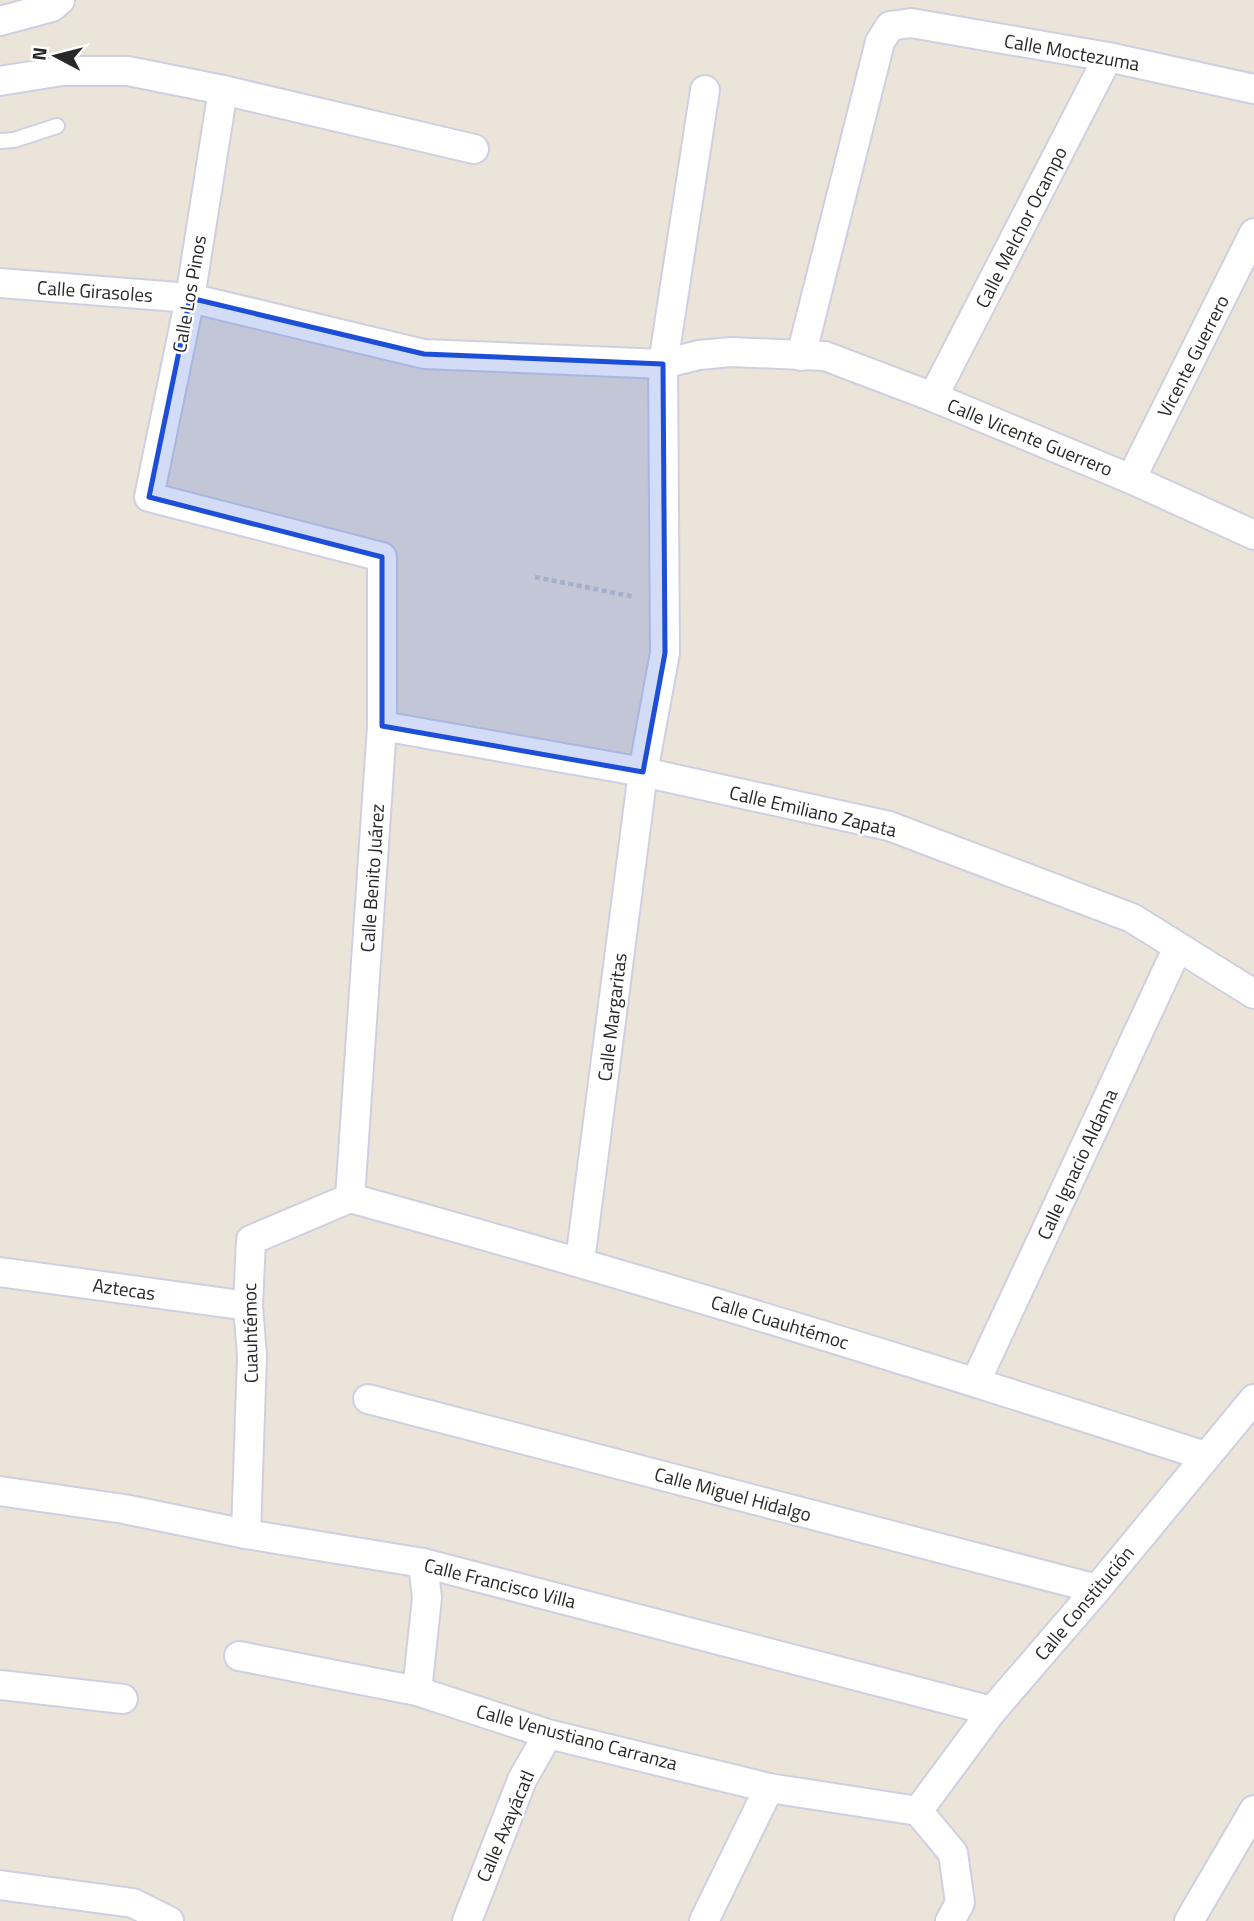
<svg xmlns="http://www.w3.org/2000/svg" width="1254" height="1921" font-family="'Titillium Web',sans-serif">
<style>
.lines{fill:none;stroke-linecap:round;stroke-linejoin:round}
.lane-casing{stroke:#ced0e2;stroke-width:18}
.street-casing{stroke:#ced0e2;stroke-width:32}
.path{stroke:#c7c7c7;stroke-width:4.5;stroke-dasharray:5 3.5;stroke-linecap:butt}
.lane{stroke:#fff;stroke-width:14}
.street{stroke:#fff;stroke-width:28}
.marked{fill:#1d4ed8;fill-opacity:0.2;stroke:#1d4ed8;stroke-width:5;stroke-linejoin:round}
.labels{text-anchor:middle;stroke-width:5;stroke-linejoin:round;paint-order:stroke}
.street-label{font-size:19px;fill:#282828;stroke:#fff}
</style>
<rect width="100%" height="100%" fill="#ebe4d8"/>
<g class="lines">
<g class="lane-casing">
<path id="lane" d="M0,141L14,140L57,126"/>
</g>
<g class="street-casing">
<g id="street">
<path d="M0,21L52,7L60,0"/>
<path d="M0,81L62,71H128L223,90L474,149"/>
<path d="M223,90L190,298L149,497L382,557V726L350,1198"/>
<path d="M0,283L190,298L424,354L663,364L699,355L731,352L825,356L933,397L1131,479L1254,535"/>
<path d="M801,356L880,42L890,26L911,23L1108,57L1254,89"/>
<path d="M933,397L1108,57"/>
<path d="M1131,479L1254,233"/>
<path d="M382,726L643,772L889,826L1132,918L1254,994"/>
<path d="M350,1198C638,1277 922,1364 1205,1456"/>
<path d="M580,1261L643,772L665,653L663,364L705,90"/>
<path d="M0,1272L248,1306"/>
<path d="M976,1381L1178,947"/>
<path d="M368,1399L1097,1589"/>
<path d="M0,1491L124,1509L246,1534L423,1563L992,1711"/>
<path d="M246,1534L252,1356L248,1306L251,1240L350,1198"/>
<path d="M239,1656L417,1691L548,1734L769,1788L918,1811"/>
<path d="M0,1685L123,1699"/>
<path d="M417,1691L427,1598L423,1563"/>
<path d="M918,1811L992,1711L1097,1589L1254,1399"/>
<path d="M918,1811L953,1853L960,1903L950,1921"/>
<path d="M0,1885L133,1903L169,1921"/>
<path d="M467,1921L522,1780L548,1734"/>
<path d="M704,1921L769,1788"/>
<path d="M1189,1921L1254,1810"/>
</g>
</g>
<path class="path" d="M535,577L635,597"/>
<use href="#lane" class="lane"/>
<use href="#street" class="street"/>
</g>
<path class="marked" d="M190,298L424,354L663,364L665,653L643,772L382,726V557L149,497Z"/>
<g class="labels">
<g class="street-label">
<text transform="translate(1072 52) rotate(10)" y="7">Calle Moctezuma</text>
<text transform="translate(1021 227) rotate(-63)" y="7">Calle Melchor Ocampo</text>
<text transform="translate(95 291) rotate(4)" y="7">Calle Girasoles</text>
<text transform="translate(189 294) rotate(-80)" y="7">Calle Los Pinos</text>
<text transform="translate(1193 356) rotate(-63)" y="7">Vicente Guerrero</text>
<text transform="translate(1030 437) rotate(22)" y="7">Calle Vicente Guerrero</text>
<text transform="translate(813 811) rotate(13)" y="7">Calle Emiliano Zapata</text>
<text transform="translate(372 878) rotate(-86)" y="7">Calle Benito Juárez</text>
<text transform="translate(612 1017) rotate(-83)" y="7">Calle Margaritas</text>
<text transform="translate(1077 1164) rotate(-65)" y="7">Calle Ignacio Aldama</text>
<text transform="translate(124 1289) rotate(8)" y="7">Aztecas</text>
<text transform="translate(780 1322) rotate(17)" y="7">Calle Cuauhtémoc</text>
<text transform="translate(250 1333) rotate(-91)" y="7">Cuauhtémoc</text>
<text transform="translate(733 1494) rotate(15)" y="7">Calle Miguel Hidalgo</text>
<text transform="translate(500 1583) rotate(14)" y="7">Calle Francisco Villa</text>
<text transform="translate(1084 1603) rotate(-50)" y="7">Calle Constitución</text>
<text transform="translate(577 1737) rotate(15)" y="7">Calle Venustiano Carranza</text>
<text transform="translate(505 1826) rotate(-67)" y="7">Calle Axayácatl</text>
</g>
</g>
<g transform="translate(56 56) rotate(277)" stroke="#ffffff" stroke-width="5" paint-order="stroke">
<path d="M0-5L12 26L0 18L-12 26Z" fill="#282828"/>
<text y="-10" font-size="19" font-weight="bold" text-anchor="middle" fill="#282828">N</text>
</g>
</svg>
